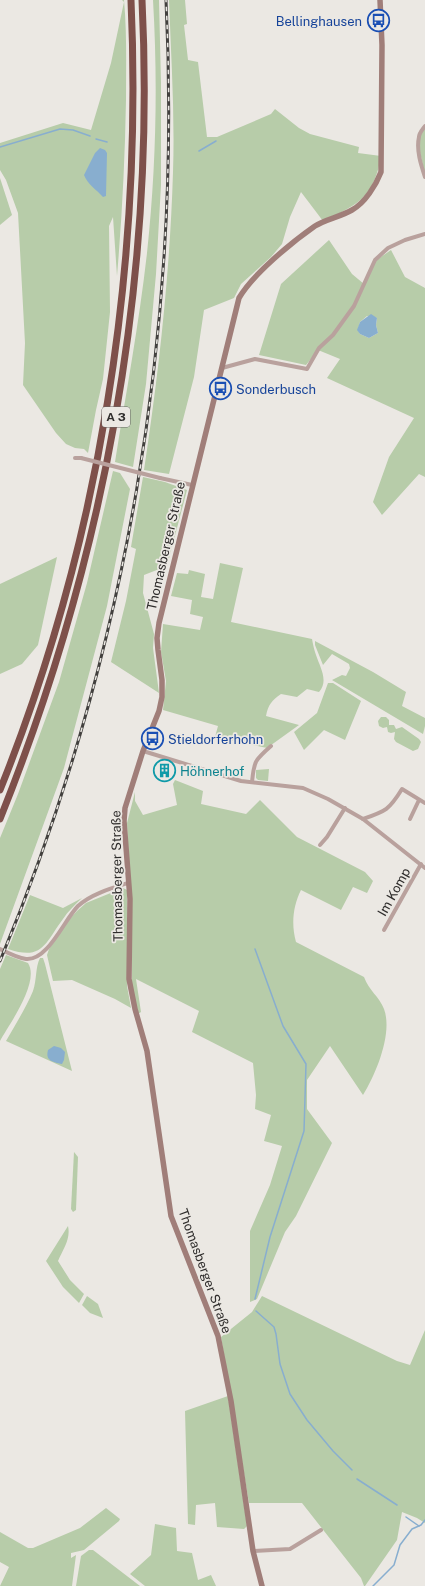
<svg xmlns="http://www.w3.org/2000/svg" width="425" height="1586" font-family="'Public Sans',sans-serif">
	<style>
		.green { fill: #b7cca9; fill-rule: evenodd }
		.water { fill: #88aecf }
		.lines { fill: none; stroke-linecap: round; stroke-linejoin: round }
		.stream { stroke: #88aecf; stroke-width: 1.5 }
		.minor { stroke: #b9a19d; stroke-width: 4 }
		.secondary { stroke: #a07e79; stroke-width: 5.5 }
		.motorway { stroke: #7e504a; stroke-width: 7 }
		.rail-casing { stroke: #42403e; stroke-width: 3 }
		.rail { stroke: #ebe8e3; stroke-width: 1.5; stroke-dasharray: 4.5; stroke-linecap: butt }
		.minor-bridge { stroke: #b9a19d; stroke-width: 4 }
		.labels { text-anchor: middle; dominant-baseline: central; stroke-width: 3.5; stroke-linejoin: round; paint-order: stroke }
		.shield { fill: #ebe8e3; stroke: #676563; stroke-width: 1 }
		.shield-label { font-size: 12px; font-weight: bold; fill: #2f2d2c }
		.transit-label { font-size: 13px; fill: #164399; stroke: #ebe8e3; text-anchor: start }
		.street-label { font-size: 13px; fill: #2f2d2c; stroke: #ebe8e3 }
		.culture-label { font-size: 13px; fill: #0d838f; stroke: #ebe8e3; text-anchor: start }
	</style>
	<rect width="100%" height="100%" fill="#ebe8e3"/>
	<g class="green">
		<path d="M122,0H124C127,33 126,67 126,100C125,159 122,217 117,276L113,217L109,226L110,312L103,379L96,410L88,453L84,449L75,448L66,444L56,433L23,385L25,343L18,213L6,180L0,170V143L63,123L91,130L111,63L124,2Z"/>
		<path d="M153,0H159L161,83V185L156,274L146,384L133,467L115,462C126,393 139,324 147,253C156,170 158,84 153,0Z"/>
		<path d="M169,0H185L187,24L184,25L188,60L198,62L207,137H217L271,114L275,109L299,128L310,134L359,147L358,153L381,156C374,197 358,205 323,221L301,192L290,217L282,244L271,257L241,284L234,298L204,310L194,377L169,474L144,470C159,371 170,272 173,172C175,115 171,57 169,0Z"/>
		<path d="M425,127V174L419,148V136Z"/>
		<path d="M0,178L12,215L0,225Z"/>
		<path d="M329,240L352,274L364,284L375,261L391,250L405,277L425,288V477L419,474L382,515L373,502L389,457L414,418L327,378L340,359L318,350L306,365L259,355L281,284ZM367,316L377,318L376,325L378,333L369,338L360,334L358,330L360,322Z"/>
		<path d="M113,471L120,473L130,489L107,606L64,768L0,944V838L18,794L59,682L87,583Z"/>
		<path d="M143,477L165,482L187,490L167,566L144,575L143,593L154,634L153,648L159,693L111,662L126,601L136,549L131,547Z"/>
		<path d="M57,557L38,645L22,664L0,674V584Z"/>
		<path d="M220,563L243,568L231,622L312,639C313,644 314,650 316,655C320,667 329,681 319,692L307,689L297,697L281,694C272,700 268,705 266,716L299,725L267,748L215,737L218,726L163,710L166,681L161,652L163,624L200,630L203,617L190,614L192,600L171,596L177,573L188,574L189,570L205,574L201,597L213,599Z"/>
		<path d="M315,641L373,672L406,692L402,706L425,718V726L423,734L332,680L342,675L346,676L350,668L349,664L332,654L323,665L315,645Z"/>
		<path d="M328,683H333L361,701L345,740L324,730L304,750L294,732L317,713Z"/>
		<path d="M381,717H386L389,720V725H394L396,729L402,727L419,739L421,742L418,749L413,751L396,742L394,739L395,732L391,733L388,732L387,727L383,728L379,726L378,721Z"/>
		<path d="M269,769L268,781L258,780L256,778V770Z"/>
		<path d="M175,780L203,791L201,804L246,814L260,800L297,837L365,872L373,881L367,893L353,887L341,910L301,890C293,906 291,924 296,942L364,977C369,991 379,996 384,1009C393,1033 376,1074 363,1095L330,1046L307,1080V1109L332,1143L296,1216L285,1232L257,1299L250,1302V1231L270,1185L282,1146L264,1141L271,1115L255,1109L256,1095L253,1063L192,1032L199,1011L136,979L141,1012L138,1014L132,987V926L127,823L135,792V801L143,815L177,805L173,784Z"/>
		<path d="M123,888L127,890V986L131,1008L115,999L72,980L53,981L47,955L49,949L67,922L77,911L86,903Z"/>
		<path d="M30,895L63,908L82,898C75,905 68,911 63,919C45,943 43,961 8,949Z"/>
		<path d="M6,955L28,963C40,982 10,1023 0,1041V969Z"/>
		<path d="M40,958H43L45,964L72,1071L6,1041C15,1025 26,1008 33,991C37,980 35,968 40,958Z"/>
		<path d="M74,1152L78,1157L76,1210L73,1212L71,1209Z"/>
		<path d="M68,1226C71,1239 63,1249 58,1261L70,1280L84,1294L79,1303L63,1287L46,1261Z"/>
		<path d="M87,1296L98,1304L103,1318L90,1313L82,1305Z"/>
		<path d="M262,1296L397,1361L410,1365L425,1330V1523L417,1518L402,1512L397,1540L365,1586H364L361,1578L302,1503H249L221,1337L252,1312Z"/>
		<path d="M228,1396L247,1526L244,1529L217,1527L215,1503L196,1505L195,1525L188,1524L185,1411Z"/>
		<path d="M106,1508L120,1519L119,1521L84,1550L71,1553V1558L76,1555L72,1586H0L9,1567L0,1562V1532L28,1548H33L80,1528Z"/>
		<path d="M155,1524L176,1528L177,1551L192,1553L198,1580L211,1575L216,1586H145L130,1574L151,1555Z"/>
		<path d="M89,1550H93L140,1586H76L81,1556Z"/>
	</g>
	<g class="water">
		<path d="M100,148L105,150L107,153L106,196L103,197C96,189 88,185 84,175L95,153Z"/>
		<path d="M371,314L377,318L376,325L378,333L369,338L360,334L357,330L360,322Z"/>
		<path d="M54,1046L61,1048L65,1052L64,1060L62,1064C53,1062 45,1061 48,1050Z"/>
	</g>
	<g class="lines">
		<g class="stream">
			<path d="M96,139L107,142"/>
			<path d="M0,147L60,129L73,130L90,136"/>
			<path d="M199,151L216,141"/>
			<path d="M255,949L283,1026L306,1064L304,1131L270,1237L255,1299"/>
			<path d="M256,1311L274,1327L276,1334L280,1364L290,1394L307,1420L333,1451L352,1470"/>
			<path d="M357,1479L397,1505"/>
			<path d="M406,1517L419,1526"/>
			<path d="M373,1586L394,1565L400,1545L412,1529L421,1525L425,1520"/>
		</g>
		<g class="minor">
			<path d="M425,126C423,129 419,133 419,137C416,150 421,165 425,177"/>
			<path d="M222,368L255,359L307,369L319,348L333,335L354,306L375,260L388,248L405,240L425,234"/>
			<path d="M75,458H81"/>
			<path d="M160,478L192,485"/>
			<path d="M143,751L241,781L303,788L328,799L363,819L425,868"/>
			<path d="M252,782C254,761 255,760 271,746"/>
			<path d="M363,819C386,811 389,810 402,789L425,803"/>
			<path d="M410,819L419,800"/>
			<path d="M320,845L327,837L345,808"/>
			<path d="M384,930L421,864"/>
			<path d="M0,949C8,953 18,958 26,959C48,961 64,920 78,906C91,894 112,888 128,883"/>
			<path d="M253,1551L290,1549L321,1530"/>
		</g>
		<path class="secondary" d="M262,1586L253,1551L231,1401L218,1336L171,1216L147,1051L135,1009L129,979L130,899L124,821L125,808L143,751L159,711L162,697V680L158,650L157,638L159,623L239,298C253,274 292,242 315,226C326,219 340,217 352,210C365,203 376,185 381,172L382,45L380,0"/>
		<g class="motorway">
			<path d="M0,790C100,541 143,268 131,0"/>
			<path d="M0,819C104,560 156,280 142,0"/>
		</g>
		<defs>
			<path id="rail" d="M0,961C127,657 182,328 166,0"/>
		</defs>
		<use href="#rail" class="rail-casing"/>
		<use href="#rail" class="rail"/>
		<path class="minor-bridge" d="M81,458L160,478"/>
	</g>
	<defs>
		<symbol id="bus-ring" viewBox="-11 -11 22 22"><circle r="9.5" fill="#ebe8e3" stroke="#1a4fb4" stroke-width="1.5"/><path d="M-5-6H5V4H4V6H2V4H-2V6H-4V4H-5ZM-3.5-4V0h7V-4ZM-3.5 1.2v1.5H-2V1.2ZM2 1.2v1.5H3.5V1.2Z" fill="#1a4fb4"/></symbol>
		<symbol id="building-ring" viewBox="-11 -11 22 22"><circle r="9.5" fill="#ebe8e3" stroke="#0f9aa8" stroke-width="1.5"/><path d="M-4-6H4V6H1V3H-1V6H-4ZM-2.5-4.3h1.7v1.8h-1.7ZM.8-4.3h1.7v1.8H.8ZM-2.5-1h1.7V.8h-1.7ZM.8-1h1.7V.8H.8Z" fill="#0f9aa8"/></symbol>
	</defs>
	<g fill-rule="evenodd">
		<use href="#bus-ring" x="366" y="8" width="25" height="25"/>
		<use href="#bus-ring" x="208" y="376" width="25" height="25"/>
		<use href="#bus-ring" x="140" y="726" width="25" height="25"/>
		<use href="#building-ring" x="152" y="758" width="25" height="25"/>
	</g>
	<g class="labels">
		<rect class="shield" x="102" y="407" width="28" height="20" rx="3"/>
		<g class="shield-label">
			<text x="116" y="417">A 3</text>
		</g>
		<g class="transit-label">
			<text x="362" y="21" text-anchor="end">Bellinghausen</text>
			<text x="236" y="389">Sonderbusch</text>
			<text x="168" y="739">Stieldorferhohn</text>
		</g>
		<g class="street-label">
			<text transform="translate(166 546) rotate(-77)">Thomasberger Straße</text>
			<text transform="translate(117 876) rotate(-91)">Thomasberger Straße</text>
			<text transform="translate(394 892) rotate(-61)">Im Komp</text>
			<text transform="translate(205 1271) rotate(70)">Thomasberger Straße</text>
		</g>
		<g class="culture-label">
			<text x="180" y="771">Höhnerhof</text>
		</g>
	</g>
</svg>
